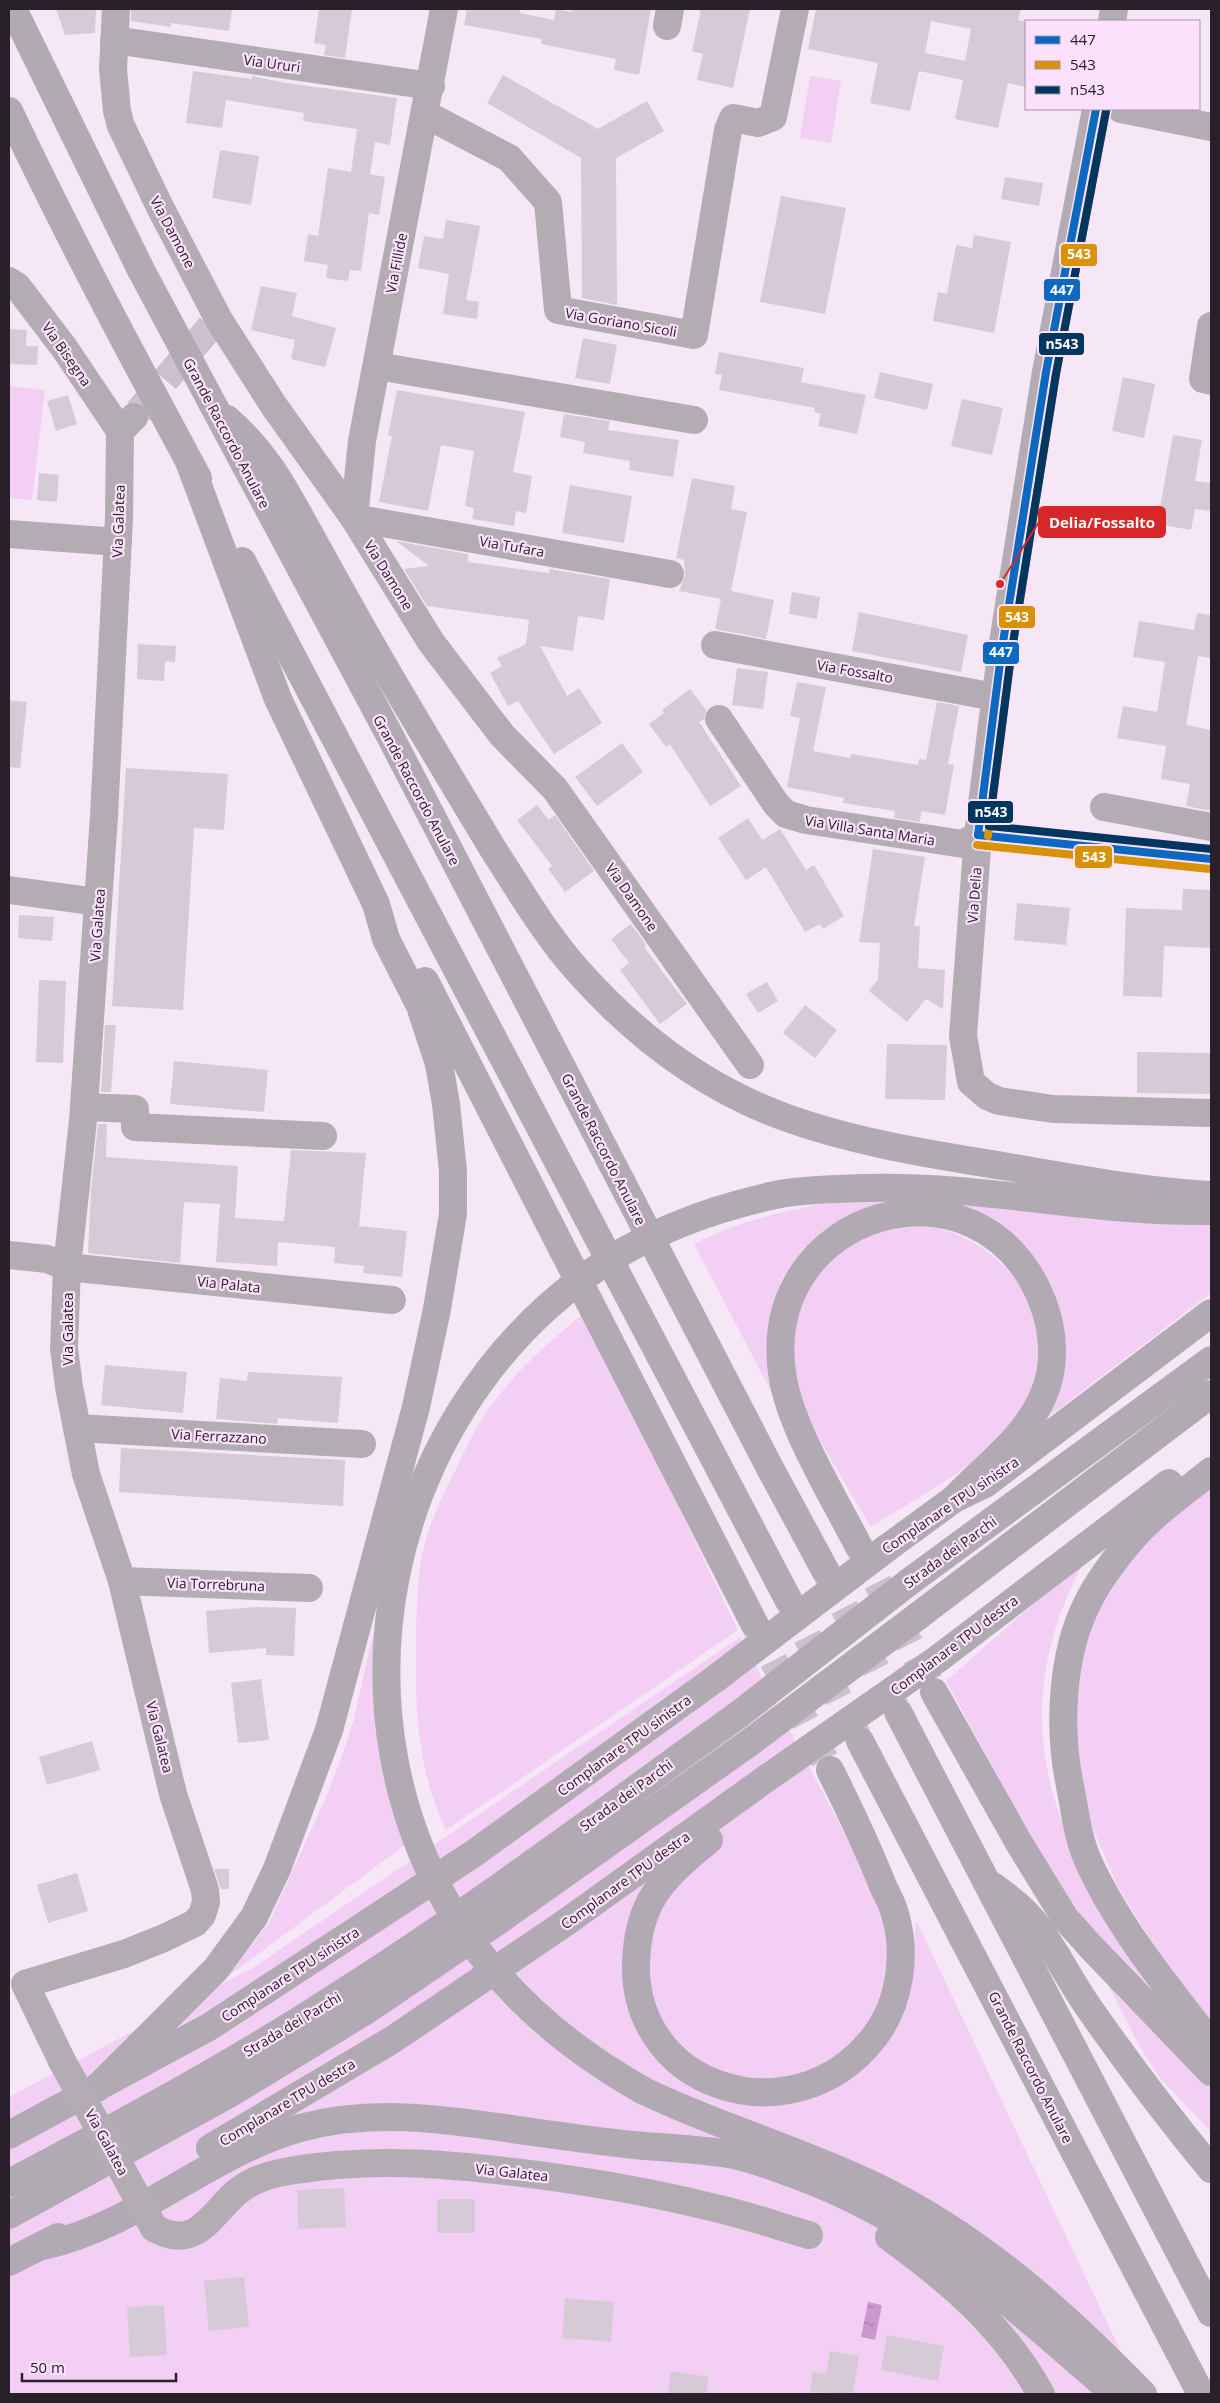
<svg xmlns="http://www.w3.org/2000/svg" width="1220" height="2403" font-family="'Open Sans',sans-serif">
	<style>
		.green { fill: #f3cff5 }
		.water { fill: url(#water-ripples) }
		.building { fill: #d6cad7; fill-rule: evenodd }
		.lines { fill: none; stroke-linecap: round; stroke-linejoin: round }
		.minor-tunnel { stroke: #cdbfce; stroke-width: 28; stroke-dasharray: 28 14; stroke-linecap: butt }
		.highway-tunnel { stroke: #cdbfce; stroke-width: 28; stroke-dasharray: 28 14; stroke-linecap: butt }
		.minor { stroke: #b3adb3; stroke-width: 28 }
		.highway { stroke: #b2aab3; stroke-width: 28 }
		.minor-bridge { stroke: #b3adb3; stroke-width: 28 }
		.highway-bridge { stroke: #b2aab3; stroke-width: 28 }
		.bus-1-casing { stroke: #fce1fd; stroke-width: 11 }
		.bus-2-casing { stroke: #fce1fd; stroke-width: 11 }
		.bus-3-casing { stroke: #fce1fd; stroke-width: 11 }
		.bus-1 { stroke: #0c69bf; stroke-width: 8 }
		.bus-2 { stroke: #d89206; stroke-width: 8 }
		.bus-3 { stroke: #00365f; stroke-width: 8 }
		.labels { text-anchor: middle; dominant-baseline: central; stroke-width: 4.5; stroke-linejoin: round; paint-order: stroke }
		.street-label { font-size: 14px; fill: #2a202a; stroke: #fce1fd }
		.leader { fill: none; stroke: #d62828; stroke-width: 2 }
		.callout-dot { fill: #d62828; stroke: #fce1fd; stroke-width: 2 }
		.callout { fill: #d62828; stroke: #d62828; stroke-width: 2 }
		.callout-label { font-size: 15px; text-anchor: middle; font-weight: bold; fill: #fff }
		.line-badge { stroke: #fce1fd; stroke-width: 2 }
		.badge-label { font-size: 14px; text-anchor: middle; font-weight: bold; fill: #fff }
	</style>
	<defs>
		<pattern id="water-ripples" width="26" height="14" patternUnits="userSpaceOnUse" patternTransform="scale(1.25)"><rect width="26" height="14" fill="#cb98cd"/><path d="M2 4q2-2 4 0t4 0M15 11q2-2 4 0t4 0" fill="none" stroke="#a57ca7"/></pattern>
	</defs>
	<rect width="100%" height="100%" fill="#f6e7f7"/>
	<g class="green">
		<path d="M810,76L841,81L831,143L800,138Z"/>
		<path d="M9,386L45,390L32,500L9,498Z"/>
		<path d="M882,1196L1211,1217V1293L1051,1415L1055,1397L1051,1292L1041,1272L1028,1254L896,1202L866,1208L848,1216L823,1232L800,1254L783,1278L774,1301L767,1351L773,1385L782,1412L694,1244C751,1214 819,1203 882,1196Z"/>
		<path d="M931,1226C1033,1251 1074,1355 1001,1436C966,1474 914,1499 871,1527L812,1427L792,1373L794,1312L821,1264L873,1229Z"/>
		<path d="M584,1313L738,1630L446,1830C421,1778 415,1720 416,1664C416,1630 416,1594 421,1561C426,1530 440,1501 454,1473C462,1456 470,1438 480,1422C506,1380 546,1344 584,1313Z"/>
		<path d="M1211,1488V2026L1165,1963L1118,1887L1087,1815L1077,1775L1072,1699L1093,1611L1131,1555L1165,1522Z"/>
		<path d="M1086,1558C1039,1643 1027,1732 1063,1824C1072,1846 1087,1867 1099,1887C1124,1931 1149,1975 1174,2019L1088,1924L1053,1878L946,1681Z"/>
		<path d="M376,1620C374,1667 372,1713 382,1759C388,1788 398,1816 406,1844L226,1978L269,1923L326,1797L343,1753L354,1719Z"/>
		<path d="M740,1637L913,1962L916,1920L1123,2356L1144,2394H9V2097L254,1967Z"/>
		<path d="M1104,1977L1211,2082V2132L1159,2077L1139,2045Z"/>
	</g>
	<path class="water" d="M868,2302L882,2305L875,2340L861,2337Z"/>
	<g class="building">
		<path d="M56,9H96L95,33L65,35Z"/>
		<path d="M131,9H232L229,31L171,23V27L131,21Z"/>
		<path d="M319,9H352L345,58L324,55L326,45L314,43Z"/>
		<path d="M467,9H520V13L554,20L556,9L572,12V9H651L639,75L614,70L616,59L541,44L542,39L464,25Z"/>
		<path d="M701,9H750L733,88L697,80L703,54L692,51Z"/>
		<path d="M816,9H1021L1018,20L1026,22V87L1008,83L998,128L955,119L963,80L919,71L910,111L870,103L878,63L808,49ZM931,21L971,29L965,61L925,53Z"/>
		<path d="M193,71L252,79V76L286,83L397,98L390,145L375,142L370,174L385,177L379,215L369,213L361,271L350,270L348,281L326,278L328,265L304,261L308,234L318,236L328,168L351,172L357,129L303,121L304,113L226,100L222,128L186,123Z"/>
		<path d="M503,75L598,129L647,101L664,131L616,158L617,305L582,298L581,158L487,103Z"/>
		<path d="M220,150L259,156L251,205L212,198Z"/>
		<path d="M1005,177L1043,183L1039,206L1001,199Z"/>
		<path d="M781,196L846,208L825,314L760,302Z"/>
		<path d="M446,220L480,226L466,300L479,302L477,319L443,314L449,274L418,268L424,236L443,239Z"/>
		<path d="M974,235L1011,242L994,333L933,321L938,292L947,294L956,245L972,248Z"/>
		<path d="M261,286L297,293L292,316L336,328L325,367L291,359L295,340L251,330Z"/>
		<path d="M9,329L27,330L26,346H38L37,365L9,364Z"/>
		<path d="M583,338L617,345L610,384L575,378Z"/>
		<path d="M719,352L804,368L801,382L866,395L857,434L818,426L821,414L814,412L815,408L719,390L722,375L715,374Z"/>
		<path d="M880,372L933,384L927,410L874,398Z"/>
		<path d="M1123,377L1155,384L1144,438L1112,431Z"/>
		<path d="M397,390L525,412L513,472L532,476L526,513L516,511L514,526L472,519L474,508L465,506L474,451L441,445L428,511L379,502L392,436H388Z"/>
		<path d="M68,395L77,424L56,431L47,401Z"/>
		<path d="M962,399L1003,408L992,455L951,446Z"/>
		<path d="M564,414L610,421L608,430L679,440L673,477L629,470L630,461L583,453L585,442L560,437Z"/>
		<path d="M1173,435L1202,440L1195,481L1211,483V511L1195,509L1191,530L1157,524Z"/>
		<path d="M39,473L59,475L57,502L37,500Z"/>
		<path d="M692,478L735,486L731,509L747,512L731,591L774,600L766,639L715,629L721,599L679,591L685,576L684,560L676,558Z"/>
		<path d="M570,485L632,496L624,543L562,533Z"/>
		<path d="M396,541L468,554V562L549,573V569L610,579L604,620L578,616L573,651L540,646L567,696L579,688L602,723L554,754L518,701L508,706L490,673L502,666L497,658L526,644L529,620L427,606L404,569L429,566Z"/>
		<path d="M792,592L820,597L817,619L789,614Z"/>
		<path d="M859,612L968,635L961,672L852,651Z"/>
		<path d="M1197,613L1211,615V658L1198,656L1186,725L1211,730V811L1186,806L1190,784L1161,779L1166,746L1117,738L1123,706L1157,712L1165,662L1133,657L1139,621L1194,630Z"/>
		<path d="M138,644L176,646L175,662L165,661L164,681L137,679Z"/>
		<path d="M737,668L768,672L763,709L732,705Z"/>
		<path d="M797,682L826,687L813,751L850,758L851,754L918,765L919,759L926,760L937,702L959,706L948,764L954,765L945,815L921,811L920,822L894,818L895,811L843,803L844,798L787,787L800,718L790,716Z"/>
		<path d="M690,689L706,710L704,719L699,722L741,786L710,806L670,744L666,747L649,724L664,713L662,710Z"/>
		<path d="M9,700L27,702L20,768L9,767Z"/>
		<path d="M622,743L643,772L597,806L575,777Z"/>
		<path d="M126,768L228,774L224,830L194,828L183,1010L112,1006Z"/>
		<path d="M537,805L549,820L555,815L594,871L565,892L548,869L552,866L517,820Z"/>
		<path d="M748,818L762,840L780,829L806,870L814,865L844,916L823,929L820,924L805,932L766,867L746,880L718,838Z"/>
		<path d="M873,849L925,857L914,926H920L918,968L945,970L943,1009L926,999L907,1022L869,991L878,979L880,943L859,942Z"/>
		<path d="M1183,889L1211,890V948L1164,946L1162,997L1123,996L1126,908L1182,910Z"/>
		<path d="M1017,903L1070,908L1066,945L1014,940Z"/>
		<path d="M19,915L54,917L52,941L18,938Z"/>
		<path d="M631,924L646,945L644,947L687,1004L660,1024L620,970L629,963L611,939Z"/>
		<path d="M39,980L66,981L63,1063L36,1062Z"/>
		<path d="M767,982L778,1001L758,1013L746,994Z"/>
		<path d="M805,1005L837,1030L815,1058L783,1033Z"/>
		<path d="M105,1025H116L111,1092H101Z"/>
		<path d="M887,1044L947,1045L945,1100L885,1099Z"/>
		<path d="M1137,1052L1211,1053V1094L1137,1093Z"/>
		<path d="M174,1061L268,1070L264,1112L170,1104Z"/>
		<path d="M98,1124H107L106,1157L238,1166L235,1218L284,1221L291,1150L366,1153L359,1226L407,1231L402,1277L363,1273L364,1266L334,1263L335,1247L278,1242L277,1266L216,1262L220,1204L184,1202L180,1263L88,1253L91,1190Z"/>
		<path d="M105,1365L187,1372L183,1413L101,1405Z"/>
		<path d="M248,1372L342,1377L338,1423L278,1418L277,1424L216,1419L220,1378L247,1381Z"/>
		<path d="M121,1448L345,1460L343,1506L119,1492Z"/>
		<path d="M256,1607L296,1608L294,1656L266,1655V1648L209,1653L206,1611Z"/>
		<path d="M261,1679L269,1740L238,1743L231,1683Z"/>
		<path d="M92,1741L100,1770L47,1785L39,1757Z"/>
		<path d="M214,1869H229V1889H221Z"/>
		<path d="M77,1873L88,1911L48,1923L37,1885Z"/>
		<path d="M344,2188L346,2227L298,2229L297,2190Z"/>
		<rect x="437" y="2199" width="38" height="34"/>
		<path d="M244,2277L249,2327L209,2331L204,2281Z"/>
		<path d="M565,2298L614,2302L611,2342L562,2338Z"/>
		<path d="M164,2305L167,2355L130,2357L127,2307Z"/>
		<path d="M887,2335L944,2346L938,2381L881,2370Z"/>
		<path d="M830,2351L859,2356L853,2394L810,2392L813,2372L826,2374Z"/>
		<path d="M671,2371L709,2377L706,2394H668Z"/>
	</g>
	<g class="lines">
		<path class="minor-tunnel" d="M138,412L211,326"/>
		<g class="highway-tunnel">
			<path d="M858,1545L934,1691"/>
			<path d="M825,1570L898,1712"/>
			<path d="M788,1599L860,1741"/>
			<path d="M754,1623L830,1770"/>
		</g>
		<g class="minor">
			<path d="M116,9L113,69L117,111L121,126L161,209L219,320L274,406L354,518L431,642L502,735L555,789L750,1065"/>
			<path d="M444,9L362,441L354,518L670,574"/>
			<path d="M1112,21L1114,9"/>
			<path d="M667,26L670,9"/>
			<path d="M114,40L431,86"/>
			<path d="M1096,109L1046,372L1001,655L978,835L963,1036L971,1082L987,1096L999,1101L1053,1109L1211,1113"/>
			<path d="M1121,109L1211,127"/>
			<path d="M425,114L509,158L548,202L558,310L694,335L728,130L733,118L758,123L773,117L795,9"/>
			<path d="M9,281L17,286L65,349L120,431"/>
			<path d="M1211,326L1203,379L1211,381"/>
			<path d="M377,366L694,420"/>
			<path d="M9,534L118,542"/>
			<path d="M715,645L995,697"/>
			<path d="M719,719L776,804L786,814L806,820L963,844L978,835"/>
			<path d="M1104,807L1211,827"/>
			<path d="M978,835L1211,859"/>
			<path d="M9,890L98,902"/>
			<path d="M84,1107L135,1109V1127L323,1136"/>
			<path d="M9,1255L47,1259L67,1267L392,1300"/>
			<path d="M77,1428L362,1444"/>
			<path d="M122,1581L309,1588"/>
			<path d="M62,2061L25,1984L124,1954L164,1938L195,1923L202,1915L206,1902L205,1890L173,1794L122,1581L86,1474L69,1387L64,1348L67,1267L83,1120L104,816L119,518L120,431L134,417"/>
			<path d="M154,2228C196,2252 211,2214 237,2192C251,2180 271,2174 289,2171C358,2159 427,2162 496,2170C570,2178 643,2190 715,2208C747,2215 778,2226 809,2235"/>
		</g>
		<g class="highway">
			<path d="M13,9L141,270L389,734L771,1470L825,1570"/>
			<path d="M9,111C68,236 133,357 198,478"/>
			<path d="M227,419C272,458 290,500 319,551C342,593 365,634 389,675C423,733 458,791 493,849C520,891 545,934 578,971C634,1034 700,1085 779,1115C851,1142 929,1154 1003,1166C1072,1178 1141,1191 1211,1195"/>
			<path d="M242,561L788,1599"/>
			<path d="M425,981L754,1623"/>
			<path d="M863,1188C979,1184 1093,1213 1210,1211"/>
			<path d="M1211,1471C1184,1493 1154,1513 1131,1540C1115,1559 1099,1579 1088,1602C1061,1654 1058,1729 1070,1786C1075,1811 1078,1840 1089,1863C1119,1928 1167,1987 1211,2043"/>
			<path d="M858,1545C834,1498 792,1430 783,1379C754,1210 982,1144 1043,1303C1054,1332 1056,1367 1043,1396C1025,1439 985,1466 954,1499"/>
			<path d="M887,1548L954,1499L985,1484L1211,1313"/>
			<path d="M909,1582L1211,1360"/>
			<path d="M918,1616L1211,1394"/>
			<path d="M939,1658L1169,1483"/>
			<path d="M934,1692L1019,1843L1065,1918L1090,1946L1211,2072"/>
			<path d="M898,1712L1211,2313"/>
			<path d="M860,1741L1201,2394"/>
			<path d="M709,1840C691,1855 673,1869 659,1888C646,1905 639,1928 637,1949C621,2088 794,2143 875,2036C900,2003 907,1954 895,1914C893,1905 887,1895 883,1886C867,1846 849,1808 830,1770"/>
			<path d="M993,1886C1009,1898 1024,1909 1036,1925C1056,1951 1070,1981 1089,2008C1128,2064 1168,2117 1211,2169"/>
			<path d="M97,2088L216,1969L254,1917L277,1869L329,1730L416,1407L437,1309L453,1214V1171L446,1104L439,1064L420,1006L386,939L376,904L278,699L190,464"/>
			<path d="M644,2091C719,2127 800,2150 875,2186C979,2236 1063,2312 1143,2394"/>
			<path d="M9,2135L209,2027L473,1854L715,1679"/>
			<path d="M210,2148L392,2040L565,1923L767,1778"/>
			<path d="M9,2183C125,2122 244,2058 353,1986C485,1901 611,1806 738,1715"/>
			<path d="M9,2215L229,2094L367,2010L498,1921L749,1743"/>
			<path d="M889,2237C951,2282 1003,2326 1041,2394"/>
			<path d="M43,2246C136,2226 208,2154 300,2128C380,2106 460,2122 540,2133C571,2137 603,2142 634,2145C665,2148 697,2149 728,2154C751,2158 774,2167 796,2175C924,2221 1014,2307 1115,2394"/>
			<path d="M9,2262L58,2237"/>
		</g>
		<path class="minor-bridge" d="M62,2061L154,2228"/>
		<g class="highway-bridge">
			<path d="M715,1679L887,1548"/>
			<path d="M738,1715L909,1582"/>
			<path d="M749,1743L918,1616"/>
			<path d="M767,1778L939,1658"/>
			<path d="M644,2091C571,2050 506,1996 460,1925C323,1713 384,1422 587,1275C643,1234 712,1208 780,1194C807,1189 835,1189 863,1188"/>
		</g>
		<defs>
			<g id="bus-1">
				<path d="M978,835L1001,655L1046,372L1096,109"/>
				<path d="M978,835L1211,859"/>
			</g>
			<g id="bus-2">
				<path d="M988,836L1011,656L1056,374L1106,111"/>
				<path d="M977,845L1210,869"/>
			</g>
			<path id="bus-3" d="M1106,111L1056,374L1011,656L989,826L1211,849"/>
		</defs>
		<use href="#bus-1" class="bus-1-casing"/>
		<use href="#bus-2" class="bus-2-casing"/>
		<use href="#bus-3" class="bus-3-casing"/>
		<use href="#bus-1" class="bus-1"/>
		<use href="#bus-2" class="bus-2"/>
		<use href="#bus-3" class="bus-3"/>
	</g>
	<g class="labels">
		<g class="street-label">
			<text transform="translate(272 63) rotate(8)">Via Ururi</text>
			<text transform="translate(173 232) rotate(62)">Via Damone</text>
			<text transform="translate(396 263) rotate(-79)">Via Fillide</text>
			<text transform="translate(621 322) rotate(10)">Via Goriano Sicoli</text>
			<text transform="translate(67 354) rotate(55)">Via Bisegna</text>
			<text transform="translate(227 433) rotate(62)">Grande Raccordo Anulare</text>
			<text transform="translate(118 521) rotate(-88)">Via Galatea</text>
			<text transform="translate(512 546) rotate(10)">Via Tufara</text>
			<text transform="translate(389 575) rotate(58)">Via Damone</text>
			<text transform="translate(855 671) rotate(10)">Via Fossalto</text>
			<text transform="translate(417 790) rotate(62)">Grande Raccordo Anulare</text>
			<text transform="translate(870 830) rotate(9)">Via Villa Santa Maria</text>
			<text transform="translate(974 895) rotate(-86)">Via Delia</text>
			<text transform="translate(632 897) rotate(55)">Via Damone</text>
			<text transform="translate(97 925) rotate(-86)">Via Galatea</text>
			<text transform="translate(604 1149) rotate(63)">Grande Raccordo Anulare</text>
			<text transform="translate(229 1284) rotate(6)">Via Palata</text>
			<text transform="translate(67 1329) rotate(-90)">Via Galatea</text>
			<text transform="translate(219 1436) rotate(3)">Via Ferrazzano</text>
			<text transform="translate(950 1505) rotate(-34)">Complanare TPU sinistra</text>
			<text transform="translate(950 1552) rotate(-36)">Strada dei Parchi</text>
			<text transform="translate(216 1584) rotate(2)">Via Torrebruna</text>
			<text transform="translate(954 1645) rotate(-37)">Complanare TPU destra</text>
			<text transform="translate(160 1737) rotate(76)">Via Galatea</text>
			<text transform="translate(624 1745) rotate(-36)">Complanare TPU sinistra</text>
			<text transform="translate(626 1795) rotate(-36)">Strada dei Parchi</text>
			<text transform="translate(625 1880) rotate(-36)">Complanare TPU destra</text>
			<text transform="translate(290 1974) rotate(-33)">Complanare TPU sinistra</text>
			<text transform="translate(292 2024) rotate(-31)">Strada dei Parchi</text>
			<text transform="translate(1031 2067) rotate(63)">Grande Raccordo Anulare</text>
			<text transform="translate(287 2102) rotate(-31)">Complanare TPU destra</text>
			<text transform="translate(107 2142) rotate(61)">Via Galatea</text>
			<text transform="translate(512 2172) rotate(6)">Via Galatea</text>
		</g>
	</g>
	<path class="leader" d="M1000 584L1039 522"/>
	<circle class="callout-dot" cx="1000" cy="584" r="5"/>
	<rect class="callout" x="1039" y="507" width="126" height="30" rx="5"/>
	<g class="callout-label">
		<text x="1102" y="528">Delia/Fossalto</text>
	</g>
	<g class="line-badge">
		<rect x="1060" y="243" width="38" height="24" rx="5" fill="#d89206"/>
		<rect x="1043" y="278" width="38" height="24" rx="5" fill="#0c69bf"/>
		<rect x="1038" y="332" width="47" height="24" rx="5" fill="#00365f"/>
		<rect x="998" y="605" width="38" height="24" rx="5" fill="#d89206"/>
		<rect x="982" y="641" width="38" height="24" rx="5" fill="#0c69bf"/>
		<rect x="967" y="800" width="47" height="24" rx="5" fill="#00365f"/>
		<rect x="1074" y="845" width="39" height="24" rx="5" fill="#d89206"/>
	</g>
	<g class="badge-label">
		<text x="1079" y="259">543</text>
		<text x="1062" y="295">447</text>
		<text x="1062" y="349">n543</text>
		<text x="1017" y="622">543</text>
		<text x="1001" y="657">447</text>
		<text x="991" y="817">n543</text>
		<text x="1094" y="862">543</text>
	</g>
	<rect width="1220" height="2403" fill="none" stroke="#2a202a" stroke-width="20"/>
	<rect x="1025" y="20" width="175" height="90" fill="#fce1fd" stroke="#a894a9"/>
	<rect x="1035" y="36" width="25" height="8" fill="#0c69bf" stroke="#a894a9"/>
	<text x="1070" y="45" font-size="15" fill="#2a202a">447</text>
	<rect x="1035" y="61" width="25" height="8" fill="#d89206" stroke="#a894a9"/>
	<text x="1070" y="70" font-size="15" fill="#2a202a">543</text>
	<rect x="1035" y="86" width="25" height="8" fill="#00365f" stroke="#a894a9"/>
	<text x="1070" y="95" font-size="15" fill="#2a202a">n543</text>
	<path d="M22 2373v8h154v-8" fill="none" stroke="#2a202a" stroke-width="2.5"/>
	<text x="30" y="2373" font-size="15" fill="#2a202a" stroke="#fce1fd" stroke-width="4" paint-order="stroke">50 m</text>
</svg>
